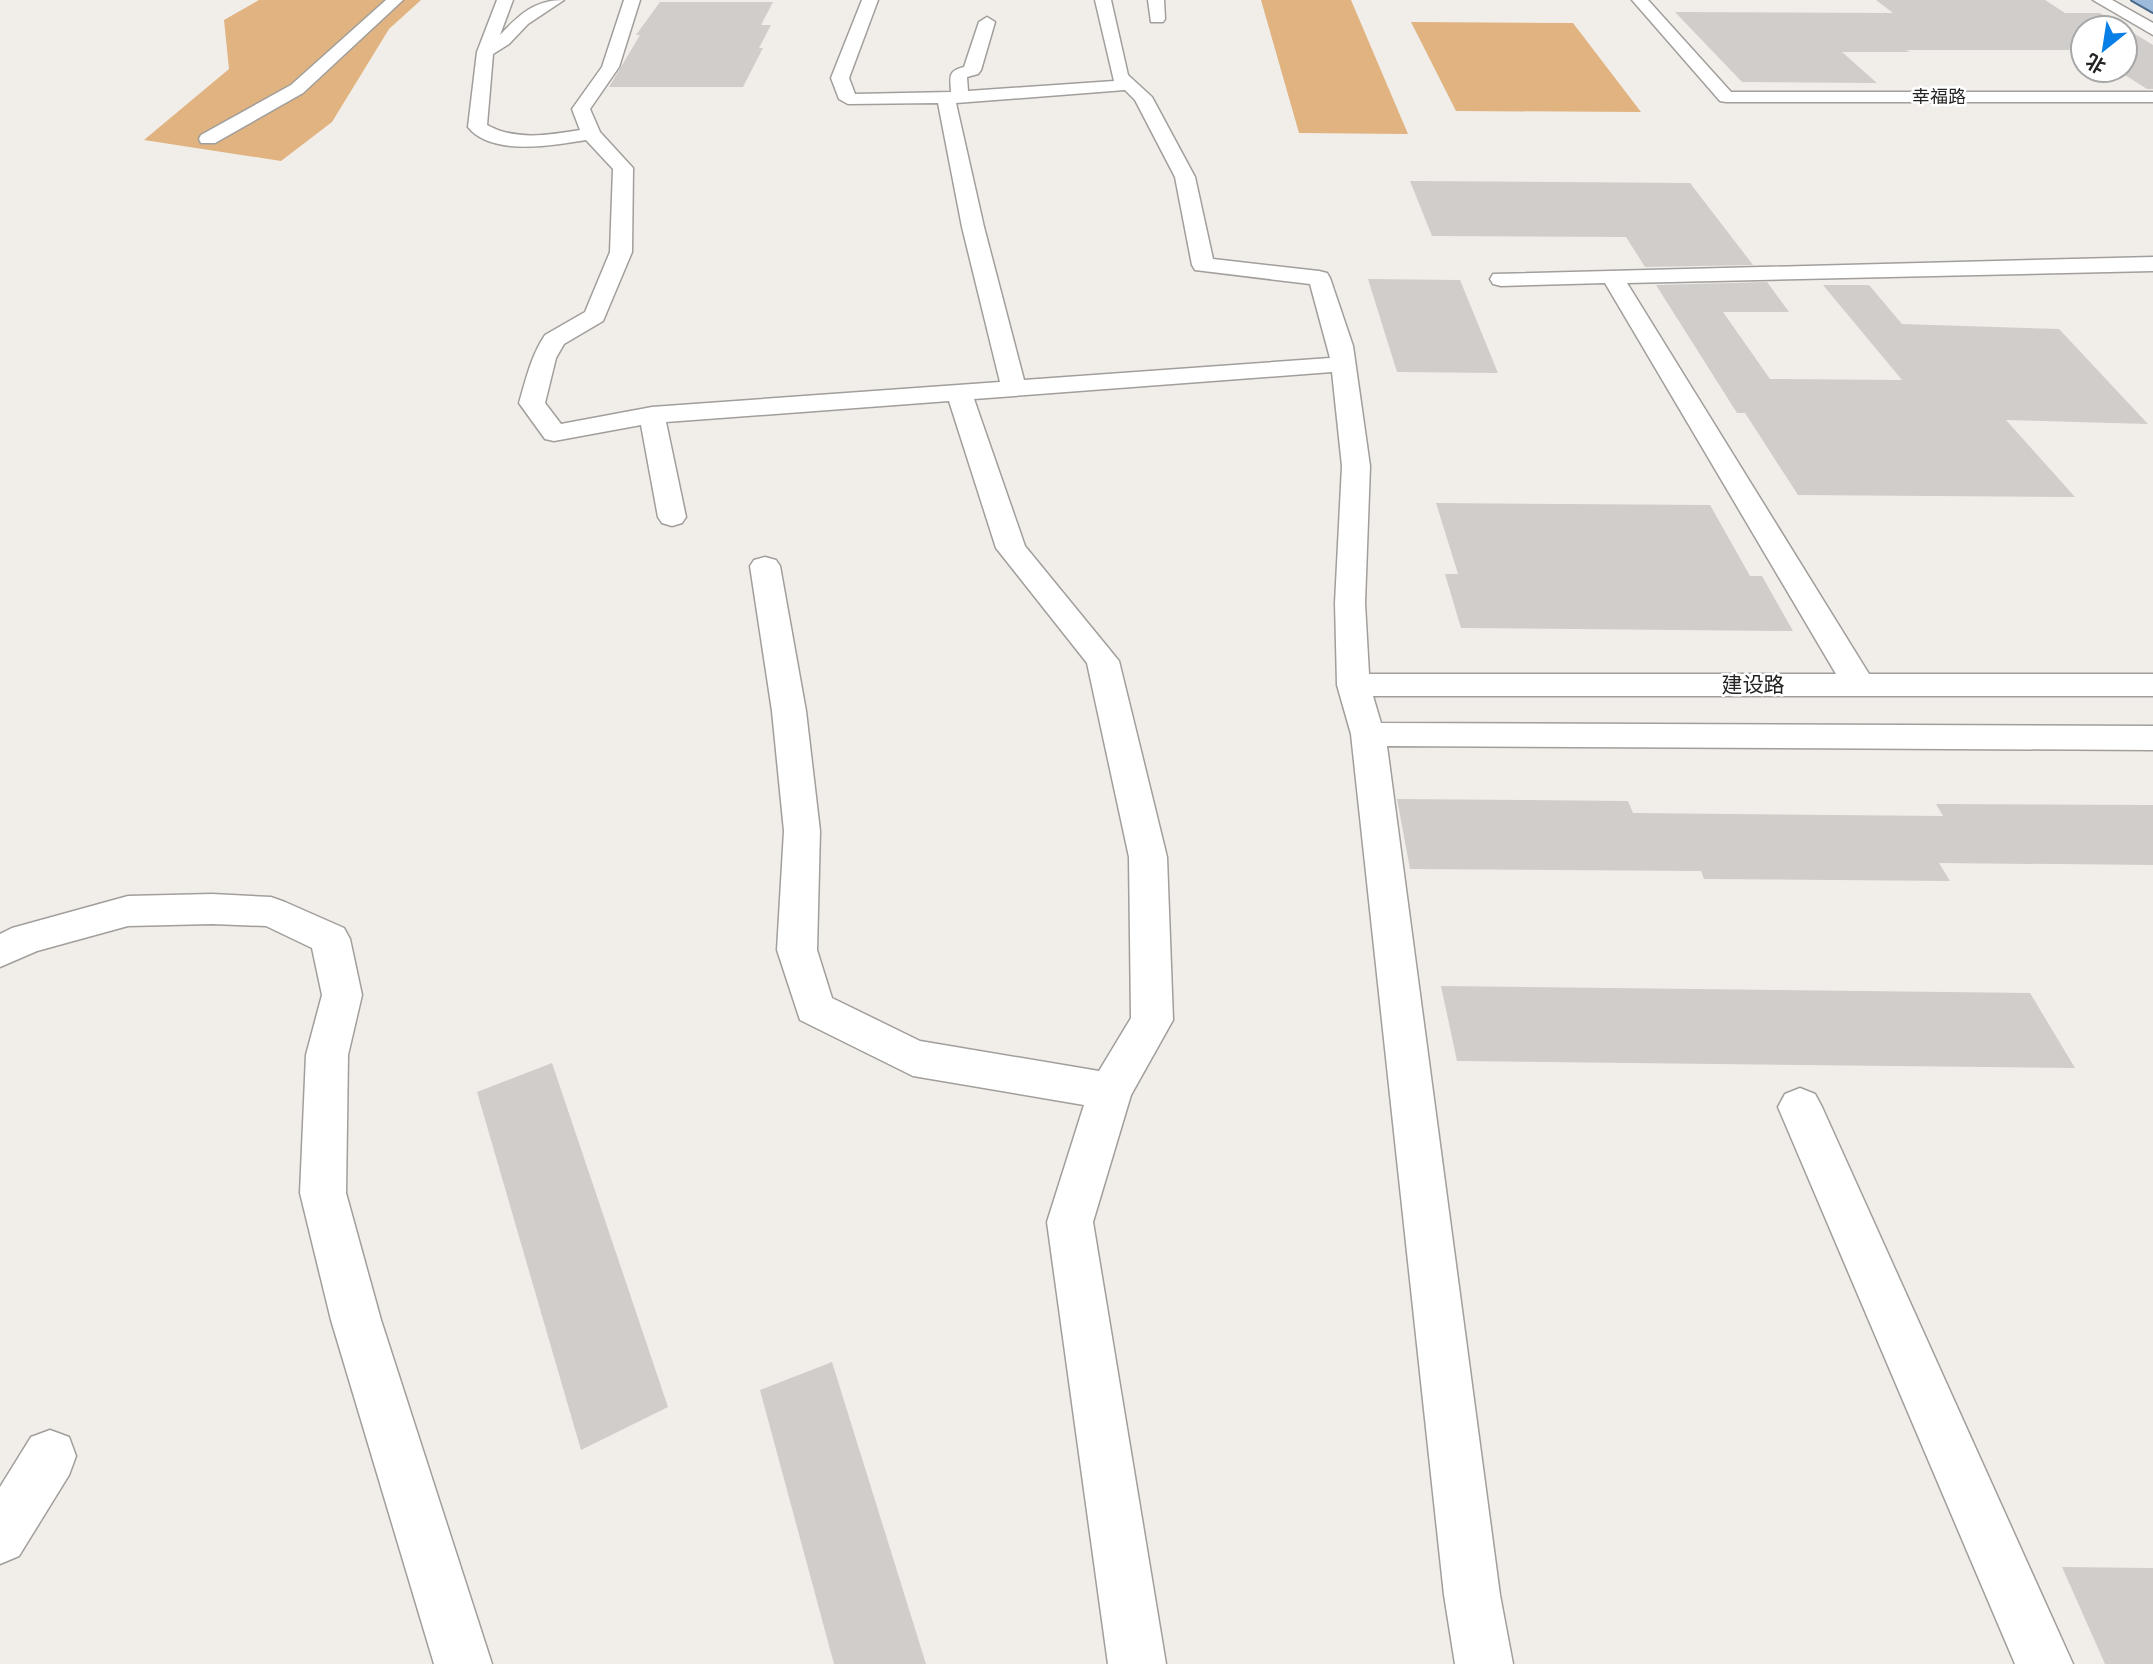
<svg xmlns="http://www.w3.org/2000/svg" width="2153" height="1664" font-family="'Nunito Sans','Noto Sans SC',sans-serif">
	<style>
		.green { fill: #e0b381 }
		.building { fill: #d0cdca }
		.lines { fill: none; stroke-linecap: round; stroke-linejoin: round }
		.minor-casing { stroke: #a19e9b; stroke-width: 3 }
		.major-casing { stroke: #49688b; stroke-width: 4 }
		.minor { fill: #fff; fill-rule: evenodd }
		.major { fill: #9ebadb; fill-rule: evenodd }
		.labels { text-anchor: middle; dominant-baseline: central; stroke-width: 5; stroke-linejoin: round; paint-order: stroke }
		.far-street-label { font-size: 18px; fill: #252423; stroke: #fff }
		.street-label { font-size: 21px; fill: #252423; stroke: #fff }
	</style>
	<rect width="100%" height="100%" fill="#f1eeea"/>
	<g class="green">
		<path d="M259,0H421L389,29L332,122L281,161L144,140L229,69L224,20Z"/>
		<path d="M1261,0H1351L1408,134L1299,133Z"/>
		<path d="M1411,22L1573,23L1641,112L1456,111Z"/>
	</g>
	<g class="building">
		<path d="M1876,0H2045L2065,13H2100L2125,28H2083V50H1906L1910,52H1842L1877,83L1742,82L1675,12L1893,13Z"/>
		<path d="M660,2H773L761,25H771L759,48H763L743,87H609L640,35H636Z"/>
		<path d="M2125,28L2153,45V89H2147L2117,70H2125Z"/>
		<path d="M1410,181L1690,183L1753,265L1645,267L1626,237L1432,236Z"/>
		<path d="M1368,279L1460,280L1498,373L1397,372Z"/>
		<path d="M1767,282L1789,312H1723L1770,379L1902,380L1823,285H1869L1902,324L2059,329L2148,424L2006,420L2075,497L1798,495L1745,413H1737L1656,285Z"/>
		<path d="M1436,503L1710,505L1750,576H1762L1793,631L1461,628L1445,574H1458Z"/>
		<path d="M1397,799L1628,801L1633,813L1943,816L1936,804L2153,805V865L1939,863L1950,881L1704,879L1701,871L1410,869Z"/>
		<path d="M1441,986L2030,993L2075,1068L1457,1061Z"/>
		<path d="M552,1063L668,1407L581,1450L477,1092Z"/>
		<path d="M832,1362L926,1664H834L760,1390Z"/>
		<path d="M2062,1567L2153,1568V1664H2105Z"/>
	</g>
	<g class="lines">
		<defs>
			<g id="minor">
				<path d="M386,0H403L303,93L215,143H201L199,139L201,135L291,85Z"/>
				<path d="M497,0H513L500,35C519,15 534,0 564,0L528,24L509,44L493,54L487,125C516,141 548,135 580,130L572,109L602,67L624,0H640L619,67L590,109L600,132L633,168L632,252L603,321L564,344L556,358L545,403L561,424L652,407L1000,382L962,227L938,103L848,104L839,99L831,78L862,0H878L849,78L855,94L951,92C950,76 948,71 964,67L979,22L987,17L995,22L981,70L978,74L967,77L968,91L1114,81L1095,0H1111L1128,75L1152,97L1195,177L1213,259L1319,271L1327,273L1330,278L1353,346L1370,466L1365,603L1369,674H1836L1605,283L1501,286L1493,284L1490,279L1493,274L2153,257V271L1627,283L1869,674H2153V696H1373L1381,723L2153,726V750L1387,746L1500,1595L1513,1664H1455L1444,1595L1351,734L1337,685L1335,603L1342,466L1332,372L974,399L1025,546L1119,661L1167,857L1173,1020L1131,1095L1093,1222L1166,1664H1108L1047,1222L1084,1105L913,1076L800,1020L777,950L784,831L772,711L750,566L754,560L765,557L776,560L780,566L806,711L820,831L817,950L832,998L920,1041L1099,1071L1131,1018L1129,857L1087,663L996,548L949,401L666,422L686,517L682,523L672,526L662,523L658,517L641,425L554,441L545,439L519,403C526,379 531,356 545,335L585,312L610,252L613,169L586,140C554,145 492,157 468,127L477,52ZM1125,90L1135,100L1175,177L1192,265L1195,270L1310,284L1330,358L1024,380L984,227L956,103Z"/>
				<path d="M1148,0H1164L1165,19L1163,22H1151Z"/>
				<path d="M1632,0H1648L1731,92H2153V102H1726L1720,101Z"/>
				<path d="M2093,0H2112L2153,23V35Z"/>
				<path d="M212,894L271,897L285,902L344,928L350,939L362,995L348,1055L346,1193L381,1320L492,1664H434L331,1320L300,1193L306,1055L322,995L312,948L266,926L212,924L128,926L37,951L0,967V934L12,928L128,896Z"/>
				<path d="M1800,1088L1815,1094L1822,1107L2073,1664H2015L1778,1107L1785,1094Z"/>
				<path d="M50,1430L69,1437L76,1456L69,1475L19,1556L0,1564V1487L31,1437Z"/>
			</g>
			<path id="major" d="M2132,0H2153V12Z"/>
		</defs>
		<use href="#minor" class="minor-casing"/>
		<use href="#major" class="major-casing"/>
		<use href="#minor" class="minor"/>
		<use href="#major" class="major"/>
	</g>
	<g class="labels">
		<g class="far-street-label">
			<text x="1939" y="97">幸福路</text>
		</g>
		<g class="street-label">
			<text x="1753" y="685">建设路</text>
		</g>
	</g>
	<g transform="translate(2104 49) rotate(210)"><circle r="33" fill="#ffffff" stroke="#a8a7a7" stroke-width="2"/>
	<path d="M0-5L12 26L0 18L-12 26Z" fill="#087fe6"/>
	<text y="-10" font-size="19" font-weight="bold" text-anchor="middle" fill="#252423">北</text>
	</g>
</svg>
